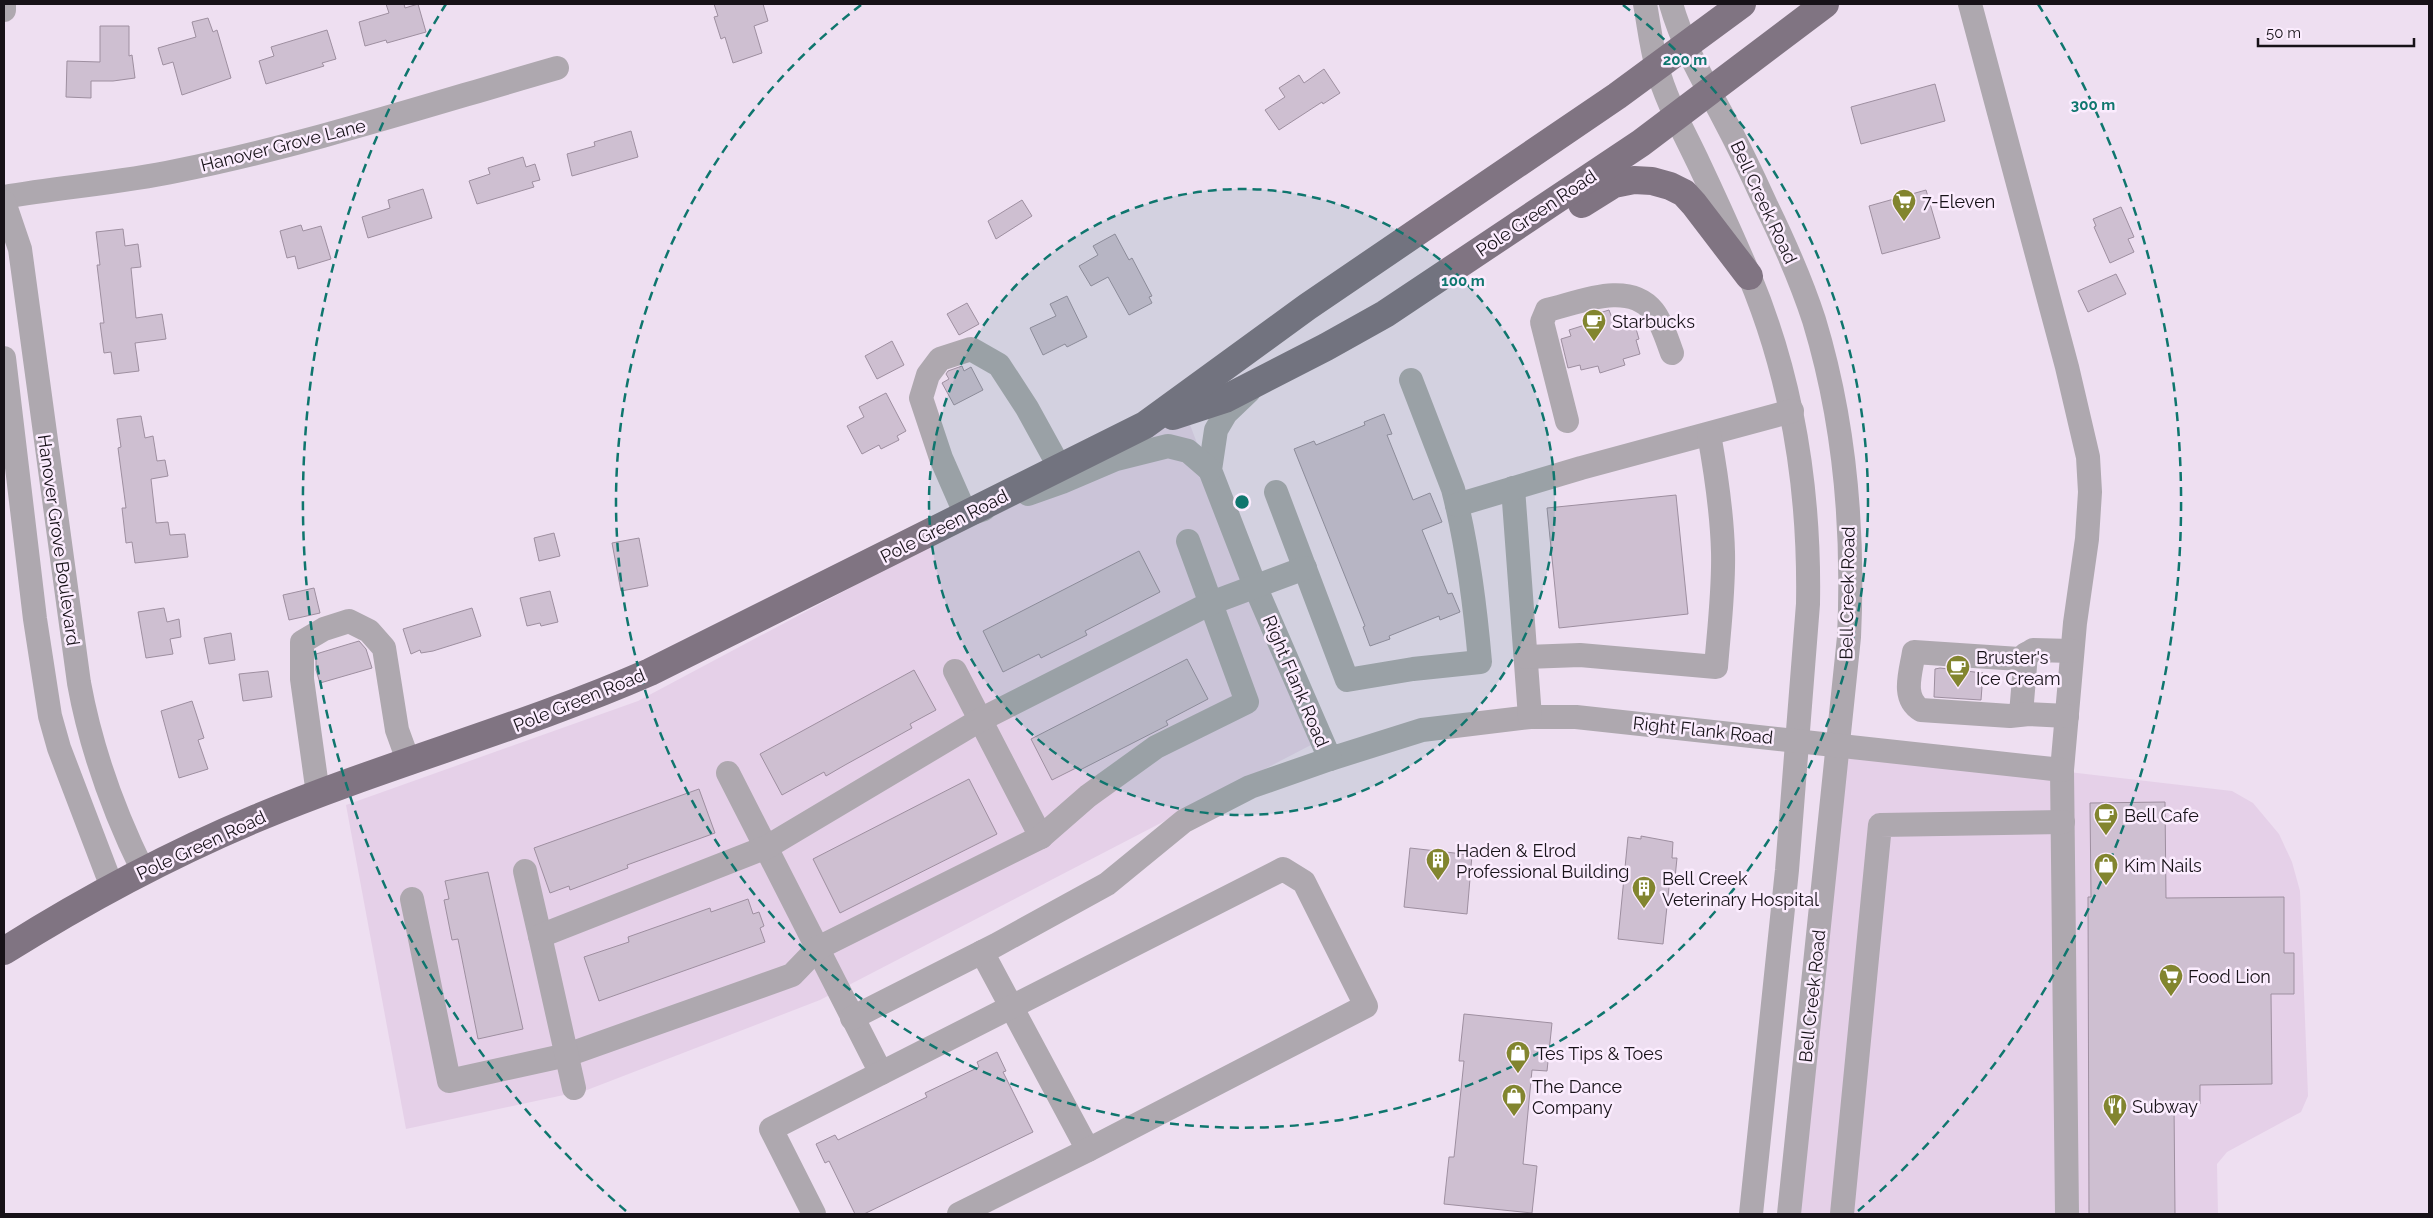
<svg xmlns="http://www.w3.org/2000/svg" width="2433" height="1218" font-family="Raleway,sans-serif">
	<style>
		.built { fill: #e5d0e8 }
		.building { fill: #cebfd1; stroke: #9e8fa0 }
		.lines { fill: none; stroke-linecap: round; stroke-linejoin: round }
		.minor { stroke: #aea8af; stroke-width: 24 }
		.major { stroke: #807482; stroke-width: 28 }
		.ring { fill: none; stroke: #0f766e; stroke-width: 2.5; stroke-dasharray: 9 6 }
		.labels { text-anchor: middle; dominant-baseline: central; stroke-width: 5; stroke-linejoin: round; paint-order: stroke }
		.street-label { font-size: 18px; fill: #171218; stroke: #fbecfe }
		.poi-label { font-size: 18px; fill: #171218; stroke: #fbecfe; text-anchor: start }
		.centre { fill: #0f766e; stroke: #fbecfe; stroke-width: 2.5 }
		.ring-label { font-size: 15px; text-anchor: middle; font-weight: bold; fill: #0f766e; stroke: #fbecfe; stroke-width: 5; stroke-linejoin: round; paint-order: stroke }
	</style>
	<rect width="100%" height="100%" fill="#eedff1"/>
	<g class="built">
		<path d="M1182,411L1189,422L1311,745L820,1000L587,1090L406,1129L346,805L638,701Z"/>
		<path d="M1838,745L2232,791L2253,803L2279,834L2292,862L2300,891L2308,1096L2301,1112L2227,1152L2217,1164L2218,1214H1789Z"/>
	</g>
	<g class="building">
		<path d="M386,4H404L405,8L418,4L426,32L387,43L386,40L365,46L359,22L389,13Z"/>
		<path d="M714,4H763L768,21L754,26L762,53L733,63L725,37L721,39L714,17L718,16Z"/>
		<path d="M208,18L213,32L217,30L231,78L182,95L173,62L163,65L158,48L196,37L192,22Z"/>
		<path d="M100,26H129V56L132,55L135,78L113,81H91V98L66,97L67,61L100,62Z"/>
		<path d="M327,30L336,59L322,63L324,66L266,84L259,61L274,56L271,47Z"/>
		<path d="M1324,69L1340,93L1323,104L1322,102L1279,130L1265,110L1285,97L1279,88L1299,75L1304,83Z"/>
		<path d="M1935,84L1945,121L1861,144L1851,107Z"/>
		<path d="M631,131L638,157L572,176L567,154L595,146L594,142Z"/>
		<path d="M523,157L526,167L535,164L540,180L532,182L534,187L477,204L469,181L490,174L488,168Z"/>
		<path d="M423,189L432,218L368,238L362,217L390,208L388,200Z"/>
		<path d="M1926,190L1940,238L1882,254L1869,206Z"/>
		<path d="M1022,200L1032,216L996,239L988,221Z"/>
		<path d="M2121,207L2134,237L2128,239L2134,252L2110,263L2094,227L2096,226L2093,219Z"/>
		<path d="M301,225L303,231L321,226L331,259L298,269L295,256L287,258L280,231Z"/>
		<path d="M123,229L125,246L138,244L141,267L131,268L136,318L162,314L166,339L135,343L139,371L114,374L111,352L104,353L100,323H104L97,265H100L96,232Z"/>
		<path d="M1115,234L1129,260L1132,258L1152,296L1149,297L1152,303L1129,315L1108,277L1091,286L1079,266L1098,255L1093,246Z"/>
		<path d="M2116,274L2126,294L2088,312L2078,291Z"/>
		<path d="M1067,296L1087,337L1067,347L1065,344L1043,355L1030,328L1056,316L1050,304Z"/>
		<path d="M967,303L979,324L959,335L947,314Z"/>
		<path d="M1609,310L1612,318L1627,314L1630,324L1634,322L1639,339L1636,340L1640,354L1623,359L1625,365L1600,373L1598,366L1581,370L1580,365L1568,368L1561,339L1571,336L1569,330L1585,325L1583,318Z"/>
		<path d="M892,341L904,365L877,379L865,356Z"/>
		<path d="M962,366L964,371L971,367L983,390L954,405L942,383L949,379L946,374L948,371Z"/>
		<path d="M886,393L906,431L897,436L899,440L881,449L879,445L862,454L847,426L864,417L859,407Z"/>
		<path d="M1384,414L1392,434L1387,435L1413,500L1430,493L1442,522L1422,530L1448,594L1452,593L1460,612L1440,620L1439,616L1389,636L1390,639L1370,646L1363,627L1365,626L1294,449L1314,441L1316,445L1365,425L1364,422Z"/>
		<path d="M141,416L145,438L153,436L157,461L165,460L168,476L151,479L156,523L168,522L170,535L185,534L188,557L135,563L132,542L126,543L122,508H126L118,448L121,447L117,419Z"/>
		<path d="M1676,495L1688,614L1559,628L1547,508Z"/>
		<path d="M554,533L560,556L539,561L534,538Z"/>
		<path d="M639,538L648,586L621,591L612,543Z"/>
		<path d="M1139,551L1160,592L1085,631L1087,635L1041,658L1039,654L1003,672L983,631Z"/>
		<path d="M314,588L320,613L289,620L283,595Z"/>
		<path d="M550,591L558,622L541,626L540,623L527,626L520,598Z"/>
		<path d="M164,608L167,622L179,619L181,637L170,639L173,654L146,658L138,612Z"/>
		<path d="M472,608L481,636L433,651L421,653L420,650L411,654L403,629Z"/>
		<path d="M231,633L235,660L209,664L204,638Z"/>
		<path d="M359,641L366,649L372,668L320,683L316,670V654Z"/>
		<path d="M1187,659L1208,699L1166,721L1168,725L1080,770L1078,767L1052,780L1031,739Z"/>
		<path d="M1940,668L1983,673L1981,700L1934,697L1935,669Z"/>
		<path d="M914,670L936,710L910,724L912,728L845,765L826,776L824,772L782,795L760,754Z"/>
		<path d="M268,671L272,697L243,701L239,674Z"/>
		<path d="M192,701L204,738L198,740L208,769L179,778L161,711Z"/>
		<path d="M969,779L997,834L840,913L813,859Z"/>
		<path d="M699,789L715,833L627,865L628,868L570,890L569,886L550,893L534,848Z"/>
		<path d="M2165,802L2166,898L2284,897V953H2294V994H2271L2272,1084L2200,1085V1104H2174L2175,1214H2089L2088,897H2091L2090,803Z"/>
		<path d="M1641,836L1673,842L1672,858H1677L1675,878H1670L1663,944L1618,939L1628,837L1641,839Z"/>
		<path d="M1410,848L1472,855L1467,914L1404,907Z"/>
		<path d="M488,872L523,1029L478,1039L458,939L452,940L444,900L449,899L445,881Z"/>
		<path d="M748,899L753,914L759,912L764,926L760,928L765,942L599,1001L584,957L629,942L628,937L662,925L710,908L711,912Z"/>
		<path d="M1464,1014L1552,1023L1547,1071L1532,1070L1523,1164L1537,1166L1532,1213L1444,1204L1449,1157H1454L1464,1061H1459Z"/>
		<path d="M997,1052L1006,1071L1003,1072L1033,1132L864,1214H855L829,1161L825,1163L816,1144L835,1135L838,1140L927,1097L925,1093L979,1067L977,1062Z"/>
	</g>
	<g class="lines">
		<g class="minor">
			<path d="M1645,4C1649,25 1651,46 1657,67C1666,101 1684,132 1699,164C1716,200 1733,238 1749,275C1793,380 1810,490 1808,604L1787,870L1751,1214"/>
			<path d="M1671,4C1682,43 1702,78 1721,113C1737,143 1752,174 1766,205C1784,242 1801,280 1814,320C1845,422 1854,531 1849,637L1789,1214"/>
			<path d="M1970,4L2067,367L2088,457L2090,492L2087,539L2075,623L2062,770L2067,1214"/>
			<path d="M4,10V4"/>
			<path d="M4,197C61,187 120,183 176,171C306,145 431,104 557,68"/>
			<path d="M4,202L20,249L79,683C91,749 113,810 143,871"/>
			<path d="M4,358L35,619L50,716L59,748L112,887"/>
			<path d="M1249,391L1226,413L1216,430L1210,470L1255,586L1330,759L1422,730L1530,717H1576L2062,770"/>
			<path d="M1567,421L1542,322L1547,310C1578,303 1628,280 1653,311C1662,322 1667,340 1672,353"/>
			<path d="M1513,488L1530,717"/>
			<path d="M1276,492L1347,680L1413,669L1480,662C1475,604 1468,547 1453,489L1411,380"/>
			<path d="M1028,494L1062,482L1116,459L1168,446L1188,451L1210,470"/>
			<path d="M1457,505L1581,468L1792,411"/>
			<path d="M984,509L966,515L941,458L921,398L928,375L940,359L971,349L999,365L1027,408L1060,468"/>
			<path d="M1526,657L1580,655L1716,667C1719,629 1724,590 1723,552C1722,512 1716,473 1709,434"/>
			<path d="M955,671L1041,837"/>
			<path d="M2021,714L2026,654"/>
			<path d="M2067,716L2029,714L2010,716L1921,710C1901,698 1911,672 1914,652L2019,659L2033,650L2072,651"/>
			<path d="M728,773L881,1073"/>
			<path d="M318,794L302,679V642L324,629L349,621L369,631L384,648L397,730L409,763"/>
			<path d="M525,871L540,936"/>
			<path d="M412,899L449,1081L567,1055L792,975L818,948L1041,837L1088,796L1156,747L1247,702L1188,541"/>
			<path d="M982,952L1088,1150"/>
			<path d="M852,1018L996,945L1107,884L1184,821L1250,787L1330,759"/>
			<path d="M574,1088L540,936L767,847L980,720L1211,603L1305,568"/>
			<path d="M814,1214L771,1129L1283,869L1304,882L1366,1006L1088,1150L959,1214"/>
			<path d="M1842,1214L1880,825L2063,822"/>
		</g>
		<g class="major">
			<path d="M1582,204L1614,184L1634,180L1652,181L1670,186L1684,193L1694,204L1749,276"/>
			<path d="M1173,416L1225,399L1326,347L1385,314L1641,143L1825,4"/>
			<path d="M4,951C85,900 169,855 257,818C386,764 522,728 650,672L1145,425L1307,307L1617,96L1742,4"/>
		</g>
	</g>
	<circle cx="1242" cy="502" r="313" fill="#0f766e" fill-opacity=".12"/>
	<g class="ring">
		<circle cx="1242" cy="502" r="313"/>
		<path d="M1623 5A626 626 0 1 1 861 5"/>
		<path d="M626 1211A939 939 0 0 1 446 4M2038 4A939 939 0 0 1 1858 1211"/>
	</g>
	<defs>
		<symbol id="supermarket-pin" viewBox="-11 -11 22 30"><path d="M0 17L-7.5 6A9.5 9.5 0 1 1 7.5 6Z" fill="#82852f" stroke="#fbecfe"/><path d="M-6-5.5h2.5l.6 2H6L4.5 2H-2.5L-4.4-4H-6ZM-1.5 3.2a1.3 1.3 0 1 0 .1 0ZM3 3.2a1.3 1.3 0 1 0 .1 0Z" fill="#fff"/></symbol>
		<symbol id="cafe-pin" viewBox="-11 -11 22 30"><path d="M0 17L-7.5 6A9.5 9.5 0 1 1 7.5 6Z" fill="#82852f" stroke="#fbecfe"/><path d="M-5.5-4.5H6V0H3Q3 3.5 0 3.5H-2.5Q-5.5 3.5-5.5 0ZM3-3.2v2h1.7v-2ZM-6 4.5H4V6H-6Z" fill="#fff"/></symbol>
		<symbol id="building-pin" viewBox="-11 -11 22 30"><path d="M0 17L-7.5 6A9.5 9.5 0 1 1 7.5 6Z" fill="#82852f" stroke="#fbecfe"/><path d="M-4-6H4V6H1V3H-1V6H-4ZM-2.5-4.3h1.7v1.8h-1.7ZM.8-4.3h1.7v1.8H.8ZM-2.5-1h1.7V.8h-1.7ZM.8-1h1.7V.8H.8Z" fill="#fff"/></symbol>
		<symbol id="shop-pin" viewBox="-11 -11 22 30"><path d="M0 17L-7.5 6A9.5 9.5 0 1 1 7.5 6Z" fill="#82852f" stroke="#fbecfe"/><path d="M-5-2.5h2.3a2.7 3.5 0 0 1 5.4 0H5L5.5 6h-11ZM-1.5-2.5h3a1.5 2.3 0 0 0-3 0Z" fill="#fff"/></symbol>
		<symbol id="restaurant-pin" viewBox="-11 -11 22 30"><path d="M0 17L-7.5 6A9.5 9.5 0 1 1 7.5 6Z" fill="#82852f" stroke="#fbecfe"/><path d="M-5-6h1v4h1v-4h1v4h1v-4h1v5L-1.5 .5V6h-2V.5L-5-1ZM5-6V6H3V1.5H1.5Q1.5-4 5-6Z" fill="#fff"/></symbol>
	</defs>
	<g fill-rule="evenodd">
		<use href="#supermarket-pin" x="1890" y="187" width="28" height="38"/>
		<use href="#cafe-pin" x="1580" y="307" width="28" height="38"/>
		<use href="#cafe-pin" x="1944" y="653" width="28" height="38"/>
		<use href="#cafe-pin" x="2092" y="801" width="28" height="38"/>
		<use href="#building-pin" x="1424" y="846" width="28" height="38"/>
		<use href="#shop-pin" x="2092" y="851" width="28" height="38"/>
		<use href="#building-pin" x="1630" y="874" width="28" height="38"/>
		<use href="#supermarket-pin" x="2157" y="962" width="28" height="38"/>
		<use href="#shop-pin" x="1504" y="1039" width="28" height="38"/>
		<use href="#shop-pin" x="1500" y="1082" width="28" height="38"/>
		<use href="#restaurant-pin" x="2101" y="1092" width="28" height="38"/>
	</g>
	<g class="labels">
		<g class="street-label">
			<text transform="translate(283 145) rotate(-14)">Hanover Grove Lane</text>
			<text transform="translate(1764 202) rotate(65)">Bell Creek Road</text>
			<text transform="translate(1536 213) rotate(-34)">Pole Green Road</text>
			<text transform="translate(944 526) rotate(-27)">Pole Green Road</text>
			<text transform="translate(59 540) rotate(82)">Hanover Grove Boulevard</text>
			<text transform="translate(1847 593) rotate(-89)">Bell Creek Road</text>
			<text transform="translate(1296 681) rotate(67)">Right Flank Road</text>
			<text transform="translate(579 700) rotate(-22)">Pole Green Road</text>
			<text transform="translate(1703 730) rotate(6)">Right Flank Road</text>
			<text transform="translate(201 845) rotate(-25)">Pole Green Road</text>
			<text transform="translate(1812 996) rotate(-84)">Bell Creek Road</text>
		</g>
		<g class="poi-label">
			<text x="1922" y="201">7-Eleven</text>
			<text x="1612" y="321">Starbucks</text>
			<text x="1976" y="657">Bruster's<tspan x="1976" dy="21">Ice Cream</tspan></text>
			<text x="2124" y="815">Bell Cafe</text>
			<text x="1456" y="850">Haden &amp; Elrod<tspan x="1456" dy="21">Professional Building</tspan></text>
			<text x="2124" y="865">Kim Nails</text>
			<text x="1662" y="878">Bell Creek<tspan x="1662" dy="21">Veterinary Hospital</tspan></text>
			<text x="2188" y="976">Food Lion</text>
			<text x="1536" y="1053">Tes Tips &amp; Toes</text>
			<text x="1532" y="1086">The Dance<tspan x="1532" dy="21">Company</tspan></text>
			<text x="2132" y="1106">Subway</text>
		</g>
	</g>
	<circle cx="1242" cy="502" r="8" class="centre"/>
	<g class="ring-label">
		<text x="1685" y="65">200 m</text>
		<text x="2093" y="110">300 m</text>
		<text x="1463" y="286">100 m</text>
	</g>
	<rect width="2433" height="1218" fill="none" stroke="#171218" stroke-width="10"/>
	<path d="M2258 38v8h156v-8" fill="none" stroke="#171218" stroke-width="2.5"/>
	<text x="2266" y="38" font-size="15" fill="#171218" stroke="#fbecfe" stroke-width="4" paint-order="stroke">50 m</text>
</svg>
